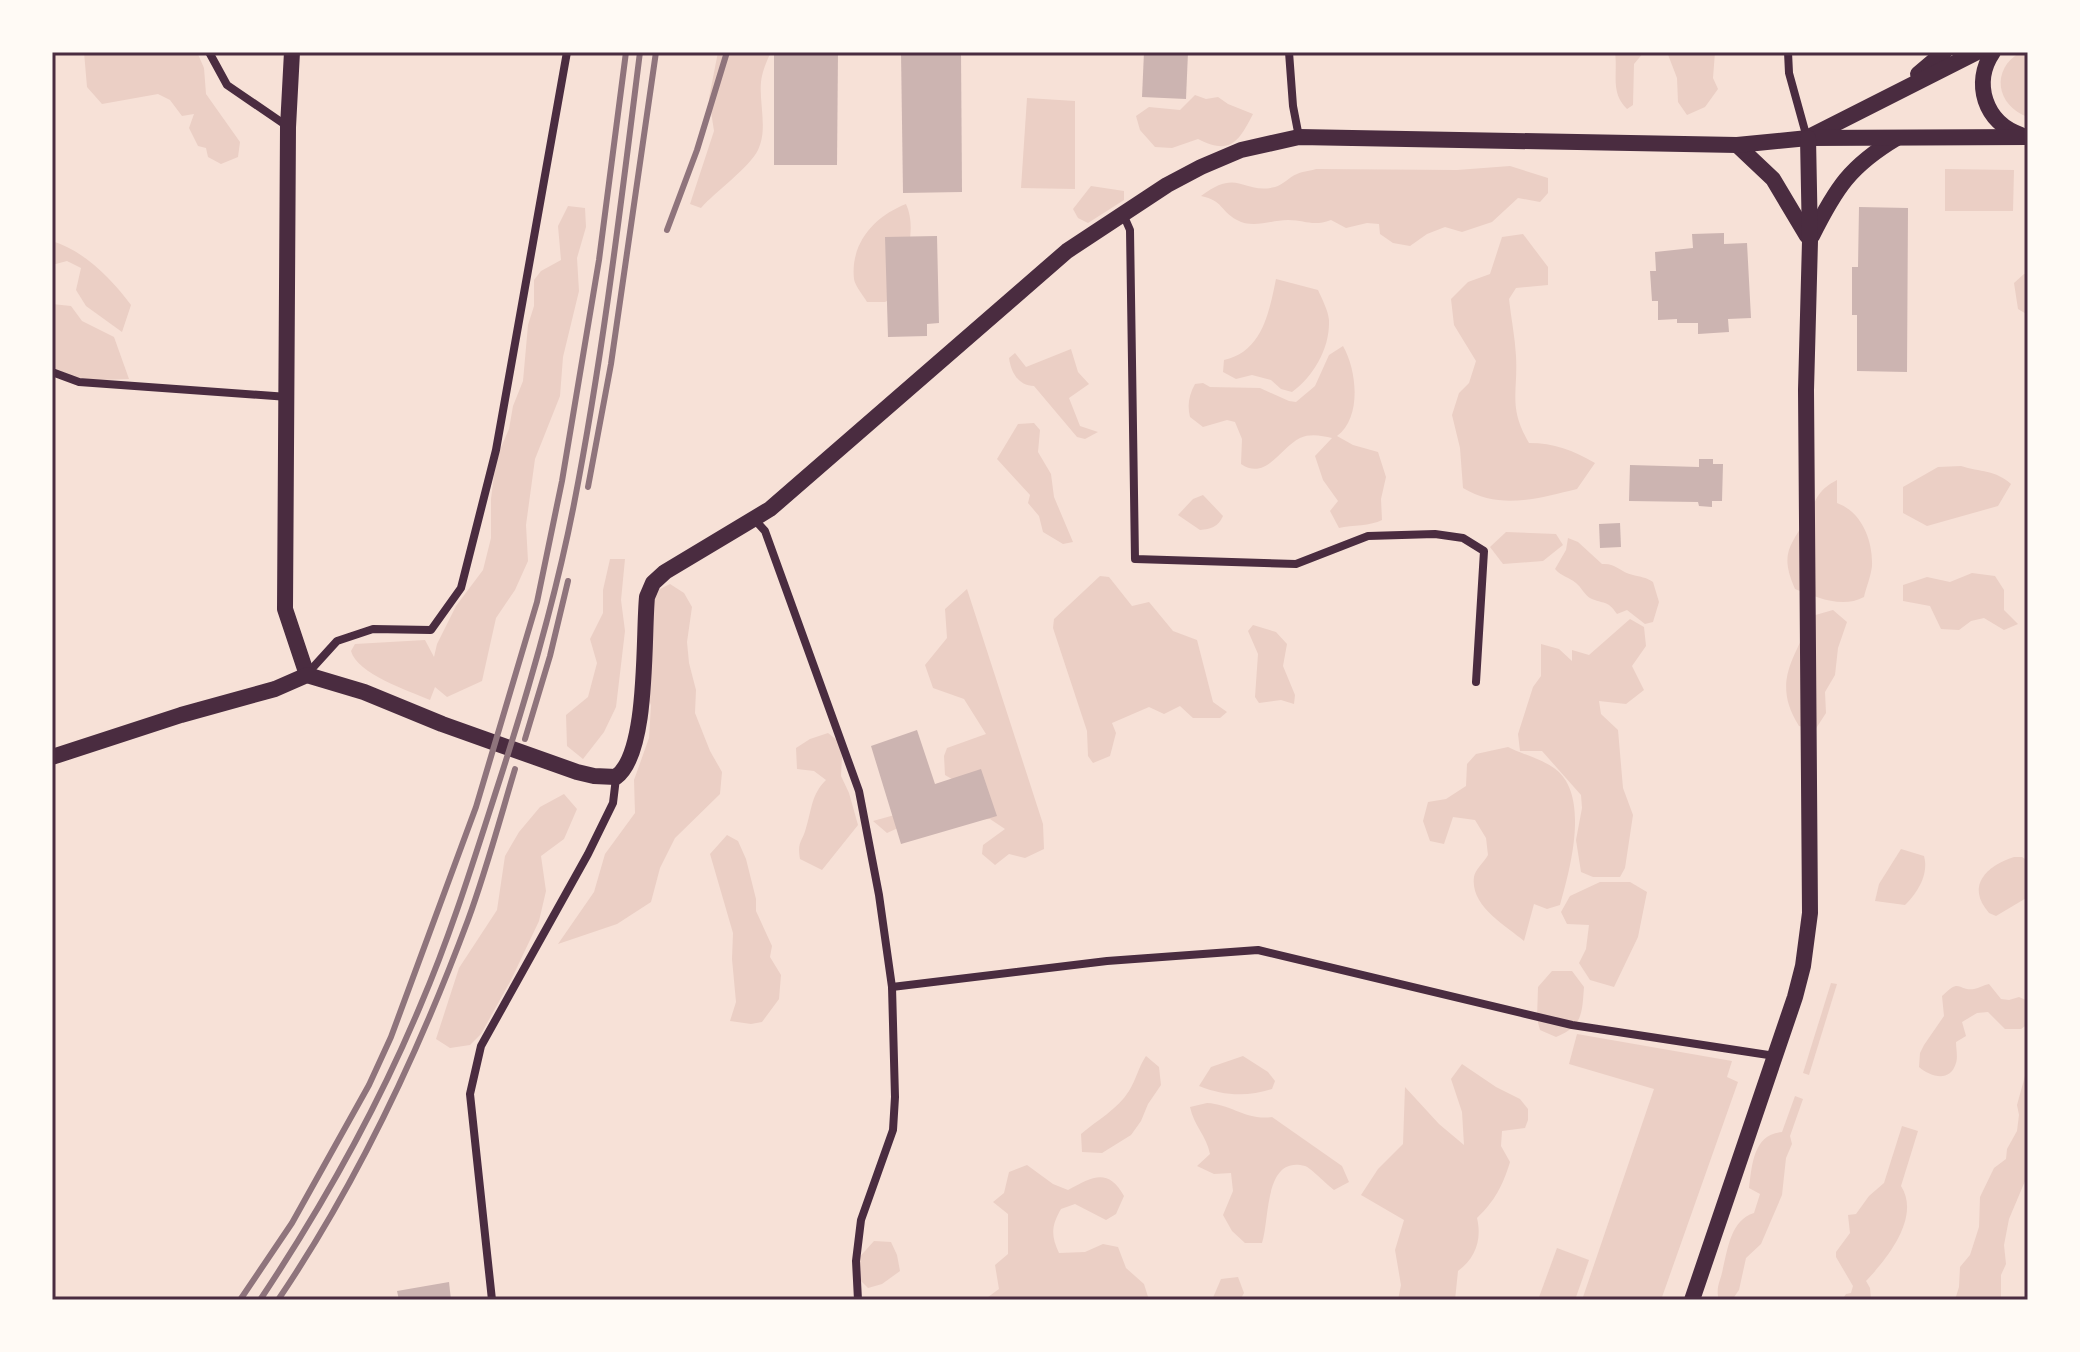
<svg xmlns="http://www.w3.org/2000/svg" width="2080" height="1352" font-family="'Sofia Sans Condensed',sans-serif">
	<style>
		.green { fill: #ebcfc5 }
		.building { fill: #ccb4b1 }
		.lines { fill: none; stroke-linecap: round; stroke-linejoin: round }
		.minor { stroke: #4a2c40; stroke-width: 8 }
		.secondary { stroke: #4a2c40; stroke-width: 16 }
		.rail { stroke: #8f747c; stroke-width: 6 }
		.neatline { fill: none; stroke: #4a2c40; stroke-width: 3 }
	</style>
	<rect width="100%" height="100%" fill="#f7e1d7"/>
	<g class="green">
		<path d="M84,52H197L204,68L206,94L240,142L238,157L221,164L208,157L206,148L198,146L189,128L194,114L182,116L170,100L158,94L102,104L87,87Z"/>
		<path d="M718,52H771C767,60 762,72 761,82C759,103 768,130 758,150C749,168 716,191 701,208L690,204L714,131L709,98Z"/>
		<path d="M1615,52H1644L1634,64L1633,105L1627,109C1610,92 1618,75 1615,52Z"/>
		<path d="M1667,52H1715L1713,78L1718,89L1705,107L1687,115L1678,102L1677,78Z"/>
		<path d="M2021,52H2028V117C1996,106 1990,69 2021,52Z"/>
		<path d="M1195,95L1206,99L1218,97L1228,104L1253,114C1238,143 1230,155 1198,139L1172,148L1155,147L1140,130L1136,116L1149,107L1180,110Z"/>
		<path d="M1027,98L1075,101V189L1021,188Z"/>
		<path d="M1510,166L1548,178V193L1540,202L1518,198L1492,222L1462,232L1445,227L1427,234L1410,246L1393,243L1380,234L1379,224L1367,223L1346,228L1331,220C1312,227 1306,220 1288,220C1271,220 1253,229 1237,220C1219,210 1224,201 1201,196C1239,167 1242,195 1275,187C1283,185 1289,177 1297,174C1303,171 1310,171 1316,169L1457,170Z"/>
		<path d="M1945,169L2014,170L2013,211H1945Z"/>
		<path d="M1091,186L1124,191V200L1088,223L1078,218L1073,209Z"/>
		<path d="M906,204C919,232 902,271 893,298L885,302H867C863,295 855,286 854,279C850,243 875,216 906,204Z"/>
		<path d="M568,206L585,208L586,227L577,258L579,291L563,357L560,396L535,459L526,525L528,561L515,590L496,618L482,681L447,697L435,687L430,700C409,691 357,674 351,651L355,644L425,640L434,657L437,644L456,606L483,570L491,538V499L496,459L509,429L513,406L523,381L528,325L534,306V280L541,271L561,260L558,226Z"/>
		<path d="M1523,234L1548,267V285L1516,288L1509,299C1511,318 1515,337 1516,356C1518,394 1508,407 1529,443C1554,443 1573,450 1595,463L1577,489C1536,499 1500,510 1463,488L1460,448L1452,415L1459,393L1469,383L1476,361L1454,325L1451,299L1468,282L1490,274L1502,237Z"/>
		<path d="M52,241C83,250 112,279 131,305L122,332L86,306L76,290L81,268L67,261L52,265Z"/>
		<path d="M2024,274H2028V315L2018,309L2014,283Z"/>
		<path d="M1276,279L1318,290C1322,299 1328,310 1329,320C1330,348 1314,376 1292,392L1281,389L1271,380L1252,375L1236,379L1223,372L1224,360C1262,352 1269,313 1276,279Z"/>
		<path d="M52,304L71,306L82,321L114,337L129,379L98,380L52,375Z"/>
		<path d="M1343,346C1357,370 1362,418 1337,436L1353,445L1378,452L1386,477L1381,499L1382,520C1371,526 1352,525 1339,528L1330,511L1338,501L1323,480L1315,456L1332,438C1322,436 1311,433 1300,438C1280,448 1266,481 1241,464L1242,439L1235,422L1227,420L1203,427L1190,417C1187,405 1189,395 1195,384L1203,383L1210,387L1260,388L1289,401L1296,402L1315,386L1329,355Z"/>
		<path d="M1071,349L1078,372L1089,384L1069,398L1080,426L1098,432L1085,439L1077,437L1034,386C1019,386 1011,373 1009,358L1015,353L1026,367Z"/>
		<path d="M1034,423L1040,430L1038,452L1051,474L1054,497L1073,542L1063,544L1043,532L1039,516L1028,503L1030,495L997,459L1018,424Z"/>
		<path d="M1961,466C1980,472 1996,470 2011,484L1998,506L1927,526L1903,513V487L1938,467Z"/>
		<path d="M1837,480V503C1862,512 1873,541 1872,566C1871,576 1866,588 1864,597C1842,609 1816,597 1795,589C1780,554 1789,548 1806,519C1817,500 1816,491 1837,480Z"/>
		<path d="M1203,495L1223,516C1218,527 1211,529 1200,530L1178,515L1193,499Z"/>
		<path d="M1506,532L1556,534L1563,545L1543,561L1503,564L1490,547Z"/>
		<path d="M1568,538L1578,542L1602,564C1616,563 1620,572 1633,575C1641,577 1645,577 1653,582L1659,602L1653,622L1645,624L1627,610L1617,614C1607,599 1604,605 1590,598C1585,595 1581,587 1576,583C1569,577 1562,577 1555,569L1566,550Z"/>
		<path d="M610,559H625L621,600L625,631L616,707L604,732L583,759L567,746L566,715L588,697L597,663L590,639L603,613V590Z"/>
		<path d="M1972,573L1995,576L2004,590V610L2018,624L2004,630L1984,618L1971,621L1959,630L1941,629L1930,606L1903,601V585L1927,577L1950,582Z"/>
		<path d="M1100,576L1109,577L1132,606L1149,602L1173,631L1197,640L1213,702L1227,712L1220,718H1193L1180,706L1164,714L1149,707L1112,723L1116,733L1110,756L1093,763L1088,756L1087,731L1053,628L1054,619Z"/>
		<path d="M670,584L684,593L692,607L687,642L689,663L696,690L695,713L710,751L722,772L720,794L675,838L660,868L651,902L617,924L558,944L594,892L605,854L635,813L634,780L649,738L651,705L644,689L654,592Z"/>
		<path d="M967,589L1043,824L1044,849L1025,858L1009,854L995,865L982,854L983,845L1005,829L990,819L909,823L887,833L873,821L963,796L967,788L945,775L944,756L947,748L986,734L964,699L933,688L925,665L947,638L945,609Z"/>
		<path d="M1833,610L1847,622L1838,648L1835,675L1825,692L1826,713L1815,730L1799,726C1771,681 1795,659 1812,616Z"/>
		<path d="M1630,619L1644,627L1646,646L1632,666L1644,690L1626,704L1599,701L1601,714L1618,730L1623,788L1633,815L1625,868L1620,877H1593L1581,872L1576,840L1582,808L1581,795L1542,751H1520L1518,734L1533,687L1541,676V644L1559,649L1572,661V650L1589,655Z"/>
		<path d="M1253,625L1276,632L1287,644L1283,666L1295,695L1294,704L1281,700L1259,703L1255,697L1258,654L1248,631Z"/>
		<path d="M828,733L838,741L842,757L841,776L849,793L858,825L822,870L800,859C797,841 802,843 806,828C812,809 811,795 826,780L814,771L797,769L796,748L810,739Z"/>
		<path d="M1508,747C1522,754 1541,759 1554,768C1591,794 1570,869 1560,905L1547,909L1534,904L1524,941C1505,925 1470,906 1474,877C1475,870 1484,862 1488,855L1486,838L1475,820L1453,817L1444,844L1430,841L1423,821L1428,802L1446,799L1466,786L1467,764L1476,754Z"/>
		<path d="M564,794L577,809L564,839L541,856L546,891L539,921L511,980L481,1034L470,1045L450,1048L436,1039L459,968L497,910L505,856L519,832L540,807Z"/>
		<path d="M727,835L738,841L746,859L756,899V911L772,946L770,957L781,975L779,999L762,1022L751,1024L730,1021L736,1002L732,959L733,933L710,854Z"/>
		<path d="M1901,849L1924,856C1929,874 1918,892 1905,905L1875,901L1879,884Z"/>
		<path d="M2014,857H2022L2028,861V897L1996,916L1989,913C1965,885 1987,866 2014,857Z"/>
		<path d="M1600,882H1630L1647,892L1638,937L1614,987L1590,980L1579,963L1586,949L1589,925L1567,924L1561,912L1570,896Z"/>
		<path d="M1552,971H1572L1584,987C1582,1013 1583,1026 1556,1037L1540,1030L1537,1019L1538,987Z"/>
		<path d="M1831,983L1837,984L1809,1075L1803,1073Z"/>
		<path d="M1989,984L2001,999L2009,1000L2019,997L2028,1001V1024L2021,1029H2005L1988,1012L1977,1013L1962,1022L1966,1036L1956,1042C1956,1048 1958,1057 1956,1063C1950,1083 1931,1077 1919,1067L1920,1053L1924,1045L1944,1016L1942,996C1961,977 1957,991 1974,989C1979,988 1984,985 1989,984Z"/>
		<path d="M1577,1034L1732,1061L1727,1077L1738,1082L1661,1300H1582L1654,1089L1569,1064Z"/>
		<path d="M1146,1056L1159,1067L1161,1085L1148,1104L1141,1121L1131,1135L1102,1153L1082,1152L1081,1134C1096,1121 1118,1109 1129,1091C1136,1080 1138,1068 1146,1056Z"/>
		<path d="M1243,1056L1268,1072L1275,1081L1272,1089C1247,1097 1224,1096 1199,1086L1211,1067Z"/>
		<path d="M1462,1064L1496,1087L1520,1099L1528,1109V1120L1525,1128L1502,1131L1501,1146L1510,1162C1503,1185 1495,1201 1477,1218C1482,1239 1476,1258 1458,1271L1455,1300H1398L1401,1285L1395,1250L1404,1220L1361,1195L1378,1169L1403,1144L1405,1087L1439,1124L1464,1145L1462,1112L1451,1079Z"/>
		<path d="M2028,1065V1174L2009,1219L2004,1245L2006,1264L2001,1275V1300H1955L1959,1287L1960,1267L1970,1255L1979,1227L1980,1197L1994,1168L2006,1159L2007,1149L2017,1131L2019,1115L2017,1105Z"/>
		<path d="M1795,1096L1803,1099L1790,1136L1792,1144L1786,1158L1782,1195L1761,1244L1746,1258L1739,1290L1732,1300H1719C1715,1287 1721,1281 1723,1268C1728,1248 1731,1220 1754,1213L1760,1194L1749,1188C1752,1166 1753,1134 1782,1132Z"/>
		<path d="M1207,1103C1231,1104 1247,1121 1272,1117L1342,1166L1349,1182L1334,1190C1326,1184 1311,1168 1305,1166C1264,1155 1270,1218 1262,1243H1245L1232,1231L1223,1215L1233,1191L1231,1173L1214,1174L1197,1166L1210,1154C1206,1135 1194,1126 1190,1107Z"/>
		<path d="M1902,1126L1918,1131L1901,1186C1921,1217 1887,1259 1866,1281L1870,1288L1871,1300H1842L1846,1294L1851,1293L1853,1286L1836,1257V1252L1850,1233L1848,1215L1856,1214L1869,1196L1884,1183Z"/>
		<path d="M1027,1165L1053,1184L1068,1190C1092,1177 1108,1167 1124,1196L1116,1214L1106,1220L1075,1204L1061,1209C1051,1226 1051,1236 1059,1253L1085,1252L1103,1244L1118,1247L1126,1268L1144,1284L1149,1300H984L999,1289L995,1265L1008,1254V1214L993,1202L1004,1193L1009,1172Z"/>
		<path d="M874,1241L891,1242L897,1255L900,1271L882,1284L868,1288L857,1277L856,1261Z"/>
		<path d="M1557,1248L1589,1260L1575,1300H1538Z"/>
		<path d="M1238,1277L1244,1293L1240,1300H1212L1221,1279Z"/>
	</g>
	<g class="building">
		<path d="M774,52H838L837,165H774Z"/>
		<path d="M901,52H961L962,192L903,193Z"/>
		<path d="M1144,52H1188L1186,99L1142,97Z"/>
		<path d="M1859,207L1908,208L1907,372L1857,371V315H1852V267H1858Z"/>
		<path d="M1724,233V244L1747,243L1751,318L1728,319L1729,332L1698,334V323H1677V319L1658,320V301H1652L1650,271H1656L1655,252L1693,248L1692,234Z"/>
		<path d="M937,236L939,323L927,324V336L888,337L885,237Z"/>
		<path d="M1699,459H1713V464H1723L1722,501H1712V507L1699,506L1698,502L1629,501L1630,465L1699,467Z"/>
		<path d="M1620,523L1621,547L1600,548L1599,524Z"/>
		<path d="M917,730L935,784L981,769L997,816L901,844L871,746Z"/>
		<path d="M449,1282L451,1300H399L397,1291Z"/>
	</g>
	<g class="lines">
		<g class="minor">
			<path d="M209,52L227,85L287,126"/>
			<path d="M1289,52L1293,106L1299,137"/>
			<path d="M1788,52L1789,73L1807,138"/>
			<path d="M1123,214L1130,230L1135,559L1296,564L1368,536L1435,534L1463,538L1484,551L1476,682"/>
			<path d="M52,372L79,382L288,397"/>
			<path d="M755,520L765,531L859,791L879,895L892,987L895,1097L893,1130L861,1220L856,1261L858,1300"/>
			<path d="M307,674L337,641L373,629L431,630L461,588L496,450L567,52"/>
			<path d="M892,987L1107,961L1258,950L1572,1025L1775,1056"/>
			<path d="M492,1300L470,1094L481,1046L588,854L613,803L616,778"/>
		</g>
		<g class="secondary">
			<path d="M292,52L288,127L285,609L307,675"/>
			<path d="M1993,52C1972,83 1985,123 2021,135"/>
			<path d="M1918,74L1944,52"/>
			<path d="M1811,136L1977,52"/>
			<path d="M1737,145L1773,179L1807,236"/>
			<path d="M1812,236C1836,188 1850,166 1897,138"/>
			<path d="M52,757L181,715L275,689L307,675L364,692L442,724L577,772L594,776L616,777C649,753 643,638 647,597L653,583L665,572L770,509L1067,251L1167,185L1201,167L1241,150L1299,137L1737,145L1808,138L2028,137"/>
			<path d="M1692,1300L1795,997L1803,966L1810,913L1806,390L1810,241L1808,138"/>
		</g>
		<g class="rail">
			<path d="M667,230L697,150L727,52"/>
			<path d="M588,487L611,364L656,52"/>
			<path d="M525,739L550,656L568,581"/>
			<path d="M240,1300L292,1223L369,1085L391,1037L476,807L537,602L562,481L599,260L626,52"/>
			<path d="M260,1300C322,1207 378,1107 421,1004C452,932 476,853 500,779C529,689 556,597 574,504C603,355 621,203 640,52"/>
			<path d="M278,1300C358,1182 418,1054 468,920C486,871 500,819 515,769"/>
		</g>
	</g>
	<rect width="2080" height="1352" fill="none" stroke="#fffaf5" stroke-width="108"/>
	<rect x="54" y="54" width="1972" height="1244" class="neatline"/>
</svg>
